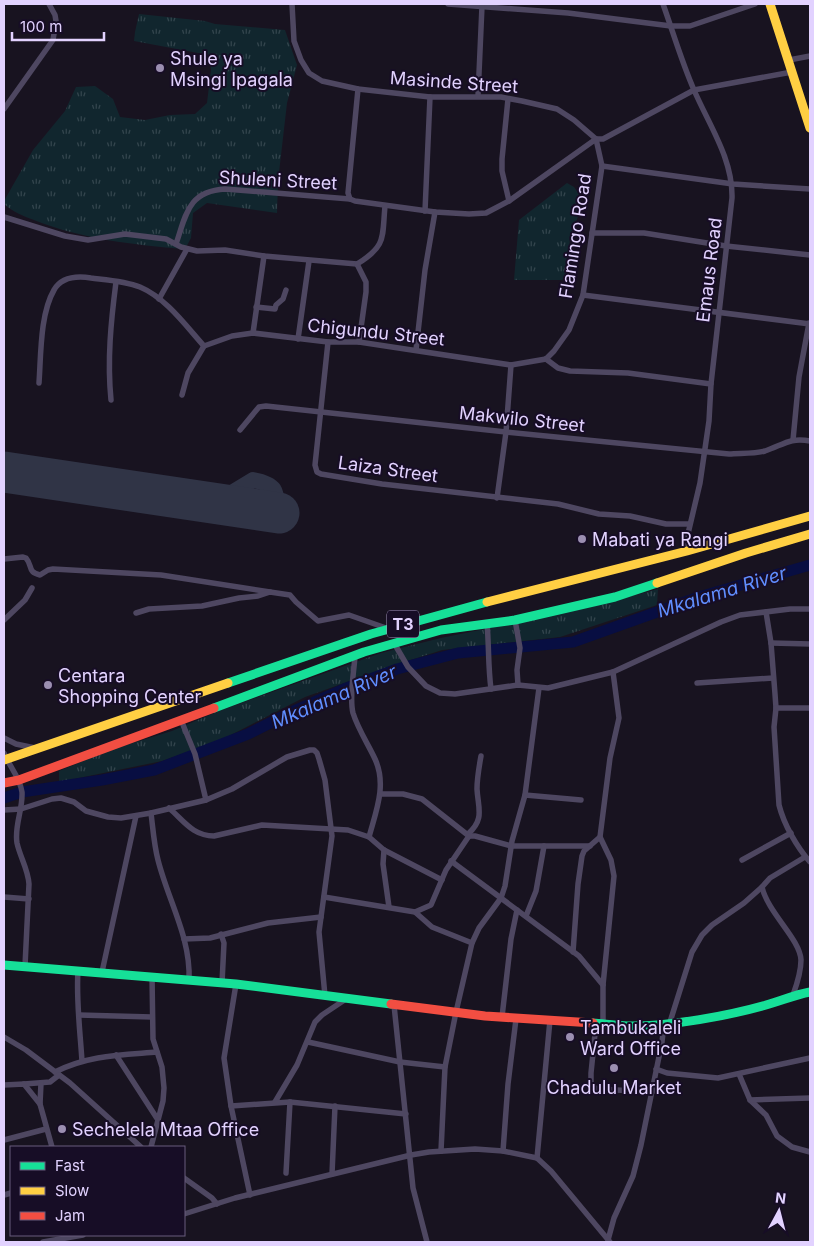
<svg xmlns="http://www.w3.org/2000/svg" width="814" height="1246" font-family="Inter,sans-serif">
	<style>
		.grass { fill: url(#grass-tufts) }
		.lines { fill: none; stroke-linecap: round; stroke-linejoin: round }
		.river { stroke: #080e42; stroke-width: 11 }
		.taxiway { stroke: #303446; stroke-width: 16 }
		.runway { stroke: #303446; stroke-width: 41 }
		.street { stroke: #4e4761; stroke-width: 5.5 }
		.fast { stroke: #16e098; stroke-width: 9 }
		.slow { stroke: #ffcf43; stroke-width: 9 }
		.jam { stroke: #f24e42; stroke-width: 9 }
		.poi-dot { fill: #9b8fb1; stroke: #170d26; stroke-width: 2 }
		.labels { text-anchor: middle; dominant-baseline: central; stroke-width: 4; stroke-linejoin: round; paint-order: stroke }
		.shield { fill: #170d26; stroke: #a597be; stroke-width: 1 }
		.shield-label { font-size: 16px; font-weight: bold; fill: #e2d2ff }
		.poi-label { font-size: 18px; fill: #e2d2ff; stroke: #170d26; text-anchor: start }
		.street-label { font-size: 18px; fill: #e2d2ff; stroke: #170d26 }
		.water-label { font-size: 19px; font-style: italic; fill: #608eff; stroke: #170d26 }
	</style>
	<defs>
		<pattern id="grass-tufts" width="24" height="20" patternUnits="userSpaceOnUse" patternTransform="scale(1.25)"><rect width="24" height="20" fill="#11262e"/><path d="M3 7l-1-3M5 7V3M7 7l1-3M15 17l-1-3M17 17v-4M19 17l1-3" fill="none" stroke="#33454d"/></pattern>
	</defs>
	<rect width="100%" height="100%" fill="#181320"/>
	<g class="grass">
		<path d="M139,14L205,21L215,24L285,30L297,65L287,103L278,181L277,213L207,203L193,213L191,238L185,249C134,245 82,239 34,220C23,216 13,212 4,204V201L33,150L65,111L76,87L95,86L113,99L120,117L145,120L170,115L195,114L207,103L211,70L209,55L134,41L135,32Z"/>
		<path d="M567,183L574,187L581,197L580,211L570,238L567,280H514L519,220Z"/>
		<path d="M658,589L657,605L560,637L442,650L386,668L305,697L221,740L162,761L59,782V771L113,749L172,731L219,711L381,653L441,638L587,608Z"/>
	</g>
	<g class="lines">
		<path class="river" d="M4,798L22,792L102,780L154,770L248,734L296,710L344,689L397,669L458,653L573,642L699,597L810,565"/>
		<path class="taxiway" d="M215,503L253,480C275,484 278,490 276,512"/>
		<path class="runway" d="M4,472L279,513"/>
		<g class="street">
			<path d="M292,4L294,41L301,60L309,73L322,81L358,89L430,97H501L522,101L557,109L574,120L596,139H603L694,90L792,72"/>
			<path d="M448,4L568,13L671,26H690L755,4"/>
			<path d="M663,4C673,32 682,63 694,90C709,125 733,159 732,198L711,384L709,421L700,483L687,538V551"/>
			<path d="M789,60L810,56"/>
			<path d="M358,89L348,193L350,199L355,201L435,212L469,214L486,213L509,201L596,139L602,166L583,295L569,330L554,351L546,359"/>
			<path d="M478,96L482,6"/>
			<path d="M508,99L502,159V171L509,201"/>
			<path d="M4,109L53,40L56,21L55,15L49,4"/>
			<path d="M602,166L733,184L810,189"/>
			<path d="M425,211L430,97"/>
			<path d="M4,217L65,236L88,240L125,234L166,239L181,247L197,251L225,250L264,256L357,264"/>
			<path d="M592,233H644L726,246L810,255"/>
			<path d="M176,244C186,215 188,191 225,189L350,199"/>
			<path d="M357,264L366,282V292L359,342"/>
			<path d="M357,264C387,246 382,237 385,206"/>
			<path d="M583,295L810,324"/>
			<path d="M159,299L187,249"/>
			<path d="M256,307L275,309L276,305L283,299L286,290"/>
			<path d="M253,333L264,256"/>
			<path d="M298,339L309,261"/>
			<path d="M328,342L315,465L317,472L321,474L382,484L558,504L599,514L630,516L666,524H689"/>
			<path d="M416,350L425,270L435,212"/>
			<path d="M546,359L558,368L570,371L628,373L711,384"/>
			<path d="M39,383C41,355 40,314 54,290C62,276 78,276 91,278C108,280 125,281 140,287C166,298 186,326 204,346"/>
			<path d="M182,395L188,373L204,346L232,336L253,333L328,342H359L511,365L546,359"/>
			<path d="M111,400C107,360 111,321 116,282"/>
			<path d="M240,430L259,407L266,406L506,432L729,454C740,453 754,454 765,451C783,445 790,437 810,441"/>
			<path d="M793,440L799,377L809,323"/>
			<path d="M497,498L506,432L511,365"/>
			<path d="M4,559L23,557L26,558C33,566 27,572 40,575L48,570L53,569L161,575L270,592"/>
			<path d="M766,612L771,643L775,694L776,708L774,727L779,805C784,825 797,847 810,862"/>
			<path d="M136,613L149,609L202,606L239,598L258,596L270,592L290,595L296,602L318,621L349,615L386,628"/>
			<path d="M4,620L25,600L32,588"/>
			<path d="M515,620L520,648L517,670L518,685"/>
			<path d="M487,623C489,645 488,667 491,689"/>
			<path d="M394,643L408,667L426,686L440,693L455,694L518,685L548,688L613,672L721,622L740,615L790,609H810"/>
			<path d="M771,643L810,644"/>
			<path d="M355,656C354,672 349,698 353,713C358,729 368,744 375,759C387,785 376,811 369,837"/>
			<path d="M697,683L773,678"/>
			<path d="M776,708H810"/>
			<path d="M181,720L195,754L206,800"/>
			<path d="M4,738L16,744L35,748"/>
			<path d="M4,753C9,766 20,777 22,792C23,810 14,826 17,843C20,857 28,869 29,884L25,966"/>
			<path d="M381,794H403L422,799L469,836"/>
			<path d="M525,795L581,800"/>
			<path d="M169,808C184,821 193,836 214,836L262,825L348,830L369,837L384,850L442,880"/>
			<path d="M4,810L21,809L52,799L61,798L74,802L86,811L108,817L121,818L151,813L206,800L232,789L287,757L310,750H314L317,753L319,759L325,780L332,836L319,932L325,996"/>
			<path d="M151,813C153,829 154,845 158,860C168,900 191,938 189,980"/>
			<path d="M468,834C485,819 478,808 477,789C477,778 479,767 481,756"/>
			<path d="M384,850L383,864L389,907"/>
			<path d="M742,860L791,833"/>
			<path d="M451,861L579,956L603,985"/>
			<path d="M4,897L29,899"/>
			<path d="M324,897L415,912L432,927L472,943"/>
			<path d="M415,912L431,905L446,870L469,836H475L511,846H590"/>
			<path d="M526,916L536,891L544,846"/>
			<path d="M221,934L224,943L222,983"/>
			<path d="M184,939L210,938L268,923L321,917"/>
			<path d="M573,952L578,884L582,856L584,851L600,837"/>
			<path d="M78,970C76,1000 80,1030 82,1061"/>
			<path d="M102,972L136,816"/>
			<path d="M236,984L224,1058L231,1106L250,1195"/>
			<path d="M793,995C797,984 801,972 801,960C800,939 768,913 762,887L770,878L805,857"/>
			<path d="M394,1005L413,1188L427,1242"/>
			<path d="M79,1015L152,1017"/>
			<path d="M502,1017L511,939L517,910"/>
			<path d="M670,1022L692,952L702,935L712,925L744,903L762,887"/>
			<path d="M596,1024L591,1073V1085L595,1088L599,1089L652,1092"/>
			<path d="M603,1024V985L614,876L611,860L600,837L610,758L619,718L613,672"/>
			<path d="M4,1037L26,1050L70,1083L141,1147"/>
			<path d="M308,1042L400,1062L445,1067"/>
			<path d="M116,1055L158,1120"/>
			<path d="M656,1069L667,1073L718,1078L810,1058"/>
			<path d="M55,1072C88,1055 122,1055 157,1052"/>
			<path d="M739,1074L750,1100L766,1115L777,1136L792,1147L810,1152"/>
			<path d="M24,1084L50,1082L59,1075"/>
			<path d="M4,1085L24,1084L40,1104L52,1147"/>
			<path d="M750,1100L810,1098"/>
			<path d="M275,1102L297,1065L315,1022L322,1015L346,999"/>
			<path d="M40,1104L41,1083"/>
			<path d="M231,1106L290,1102L406,1114"/>
			<path d="M4,1140L46,1129"/>
			<path d="M151,1147L163,1101L164,1088L162,1067L153,1039L152,976"/>
			<path d="M441,1151L445,1067L456,1012L472,943L479,928L501,898L505,886L512,841L525,795L539,688"/>
			<path d="M503,1151L508,1084L516,1019"/>
			<path d="M537,1158L550,1020"/>
			<path d="M286,1173L290,1102"/>
			<path d="M332,1174L335,1106"/>
			<path d="M184,1178L212,1198L217,1204"/>
			<path d="M4,1195L11,1193"/>
			<path d="M184,1214L235,1198L411,1155L429,1152L475,1149L503,1151L537,1158L551,1171L610,1242"/>
			<path d="M608,1240L614,1218L633,1176L641,1145L662,1042L664,1024"/>
			<path d="M43,1242L83,1235"/>
		</g>
		<g class="fast">
			<path d="M228,683L371,634L487,602"/>
			<path d="M214,708L364,652L441,630L515,620L615,597L657,583"/>
			<path d="M4,965L236,984L391,1004"/>
			<path d="M593,1023C606,1024 619,1026 632,1026C672,1026 727,1016 766,1005C781,1001 794,995 810,992"/>
		</g>
		<g class="slow">
			<path d="M770,4L810,128"/>
			<path d="M657,583L746,553L810,534"/>
			<path d="M487,602L687,551L810,516"/>
			<path d="M4,760L228,683"/>
		</g>
		<g class="jam">
			<path d="M4,783L19,780L214,708"/>
			<path d="M391,1004L485,1016L593,1023"/>
		</g>
	</g>
	<g class="poi-dot">
		<circle cx="160" cy="68" r="5"/>
		<circle cx="582" cy="539" r="5"/>
		<circle cx="48" cy="685" r="5"/>
		<circle cx="570" cy="1037" r="5"/>
		<circle cx="614" cy="1068" r="5"/>
		<circle cx="62" cy="1129" r="5"/>
	</g>
	<g class="labels">
		<rect class="shield" x="387" y="610.5" width="32" height="27" rx="4"/>
		<g class="shield-label">
			<text x="403" y="624">T3</text>
		</g>
		<g class="poi-label">
			<text x="170" y="58">Shule ya<tspan x="170" dy="21">Msingi Ipagala</tspan></text>
			<text x="592" y="539">Mabati ya Rangi</text>
			<text x="58" y="675">Centara<tspan x="58" dy="21">Shopping Center</tspan></text>
			<text x="580" y="1027">Tambukaleli<tspan x="580" dy="21">Ward Office</tspan></text>
			<text x="614" y="1087" text-anchor="middle">Chadulu Market</text>
			<text x="72" y="1129">Sechelela Mtaa Office</text>
		</g>
		<g class="street-label">
			<text transform="translate(454 82) rotate(4)">Masinde Street</text>
			<text transform="translate(278 180) rotate(3)">Shuleni Street</text>
			<text transform="translate(575 236) rotate(-81)">Flamingo Road</text>
			<text transform="translate(709 270) rotate(-83)">Emaus Road</text>
			<text transform="translate(376 332) rotate(6)">Chigundu Street</text>
			<text transform="translate(522 419) rotate(6)">Makwilo Street</text>
			<text transform="translate(388 469) rotate(8)">Laiza Street</text>
		</g>
		<g class="water-label">
			<text transform="translate(722 592) rotate(-17)">Mkalama River</text>
			<text transform="translate(334 697) rotate(-23)">Mkalama River</text>
		</g>
	</g>
	<rect width="814" height="1246" fill="none" stroke="#e2d2ff" stroke-width="10"/>
	<rect x="10" y="1146" width="175" height="90" fill="#170d26" stroke="#685c7d"/>
	<rect x="20" y="1162" width="25" height="8" fill="#16e098" stroke="#685c7d"/>
	<text x="55" y="1171" font-size="15" fill="#e2d2ff">Fast</text>
	<rect x="20" y="1187" width="25" height="8" fill="#ffcf43" stroke="#685c7d"/>
	<text x="55" y="1196" font-size="15" fill="#e2d2ff">Slow</text>
	<rect x="20" y="1212" width="25" height="8" fill="#f24e42" stroke="#685c7d"/>
	<text x="55" y="1221" font-size="15" fill="#e2d2ff">Jam</text>
	<g transform="translate(779 1211) rotate(7)" stroke="#170d26" stroke-width="4" paint-order="stroke">
	<path d="M0-4L9 19L0 12L-9 19Z" fill="#e2d2ff"/>
	<text y="-8" font-size="14" font-weight="bold" text-anchor="middle" fill="#e2d2ff">N</text>
	</g>
	<path d="M12 32v8h92v-8" fill="none" stroke="#e2d2ff" stroke-width="2.5"/>
	<text x="20" y="32" font-size="15" fill="#e2d2ff" stroke="#170d26" stroke-width="4" paint-order="stroke">100 m</text>
</svg>
